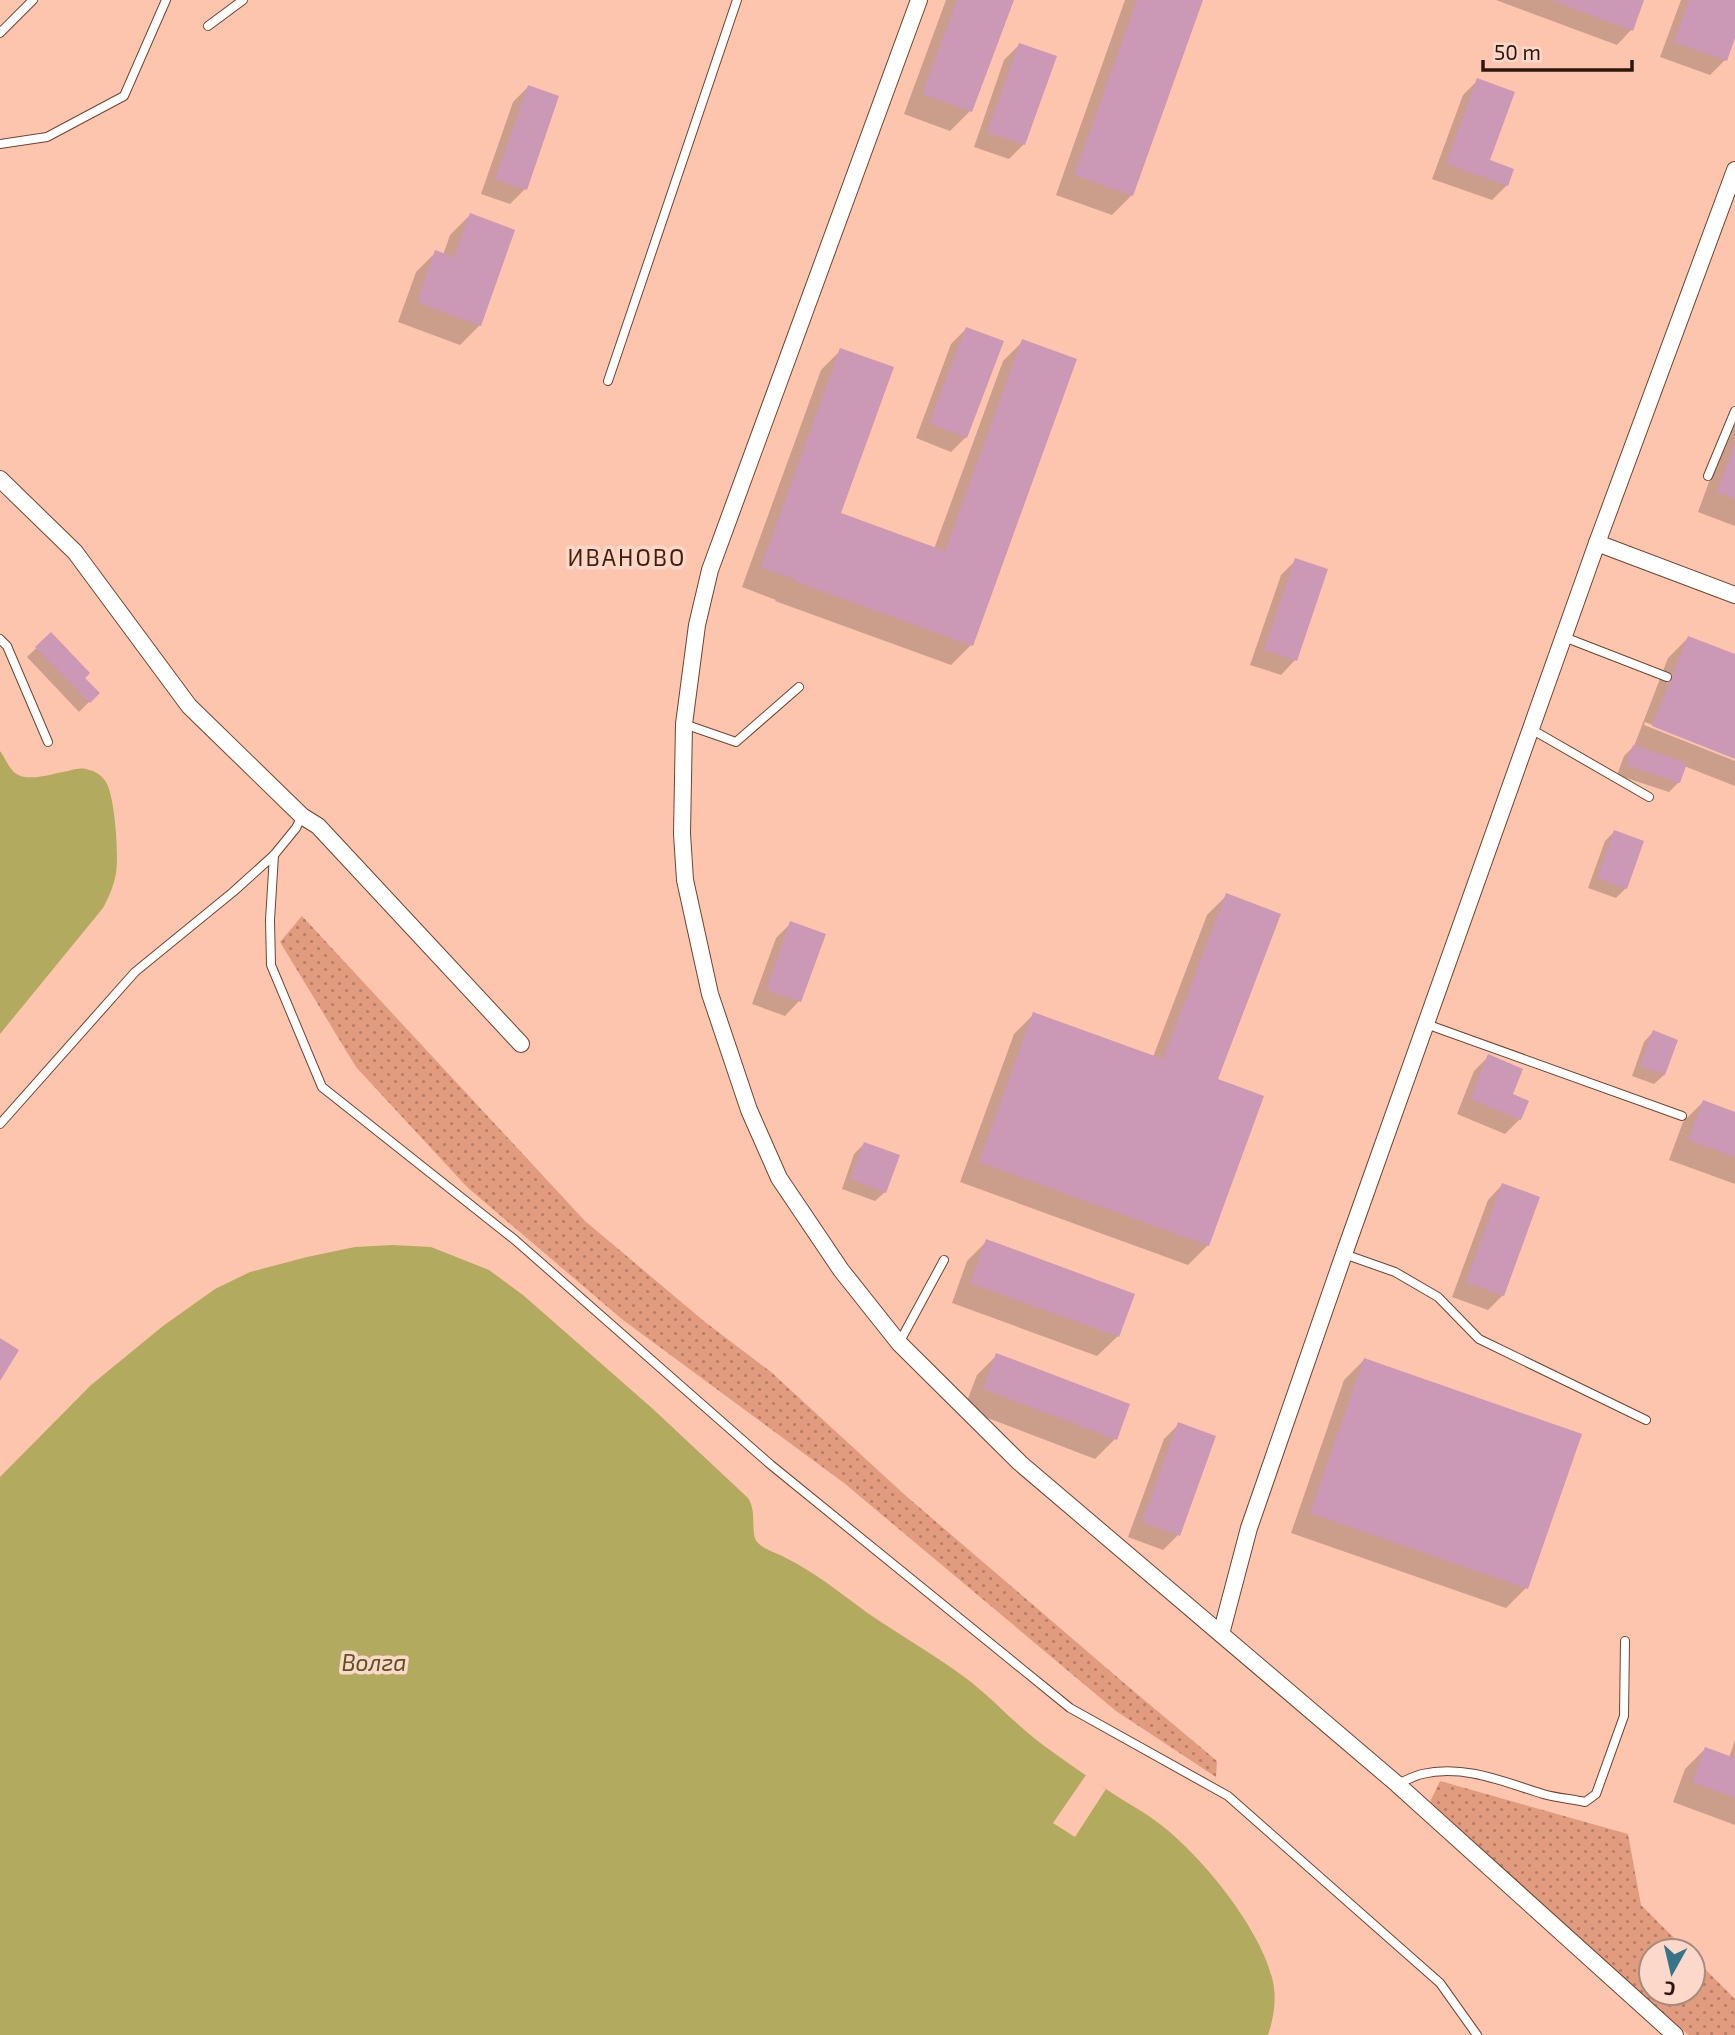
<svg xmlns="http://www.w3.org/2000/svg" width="1735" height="2035" font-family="'Exo 2',sans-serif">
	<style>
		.grass { fill: url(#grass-dots) }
		.water { fill: #b2aa5f }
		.pier { fill: #fec5ae }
		.shadow { fill: #0003 }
		.building { fill: #cb98b6 }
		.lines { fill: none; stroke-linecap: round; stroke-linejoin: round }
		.lane-casing { stroke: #72432f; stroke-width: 10 }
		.street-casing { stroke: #72432f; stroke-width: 18 }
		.lane { stroke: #fff; stroke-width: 8 }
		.street { stroke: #fff; stroke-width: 16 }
		.labels { text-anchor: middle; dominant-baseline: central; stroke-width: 7; stroke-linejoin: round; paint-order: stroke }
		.neighbourhood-label { font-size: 23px; letter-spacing: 2px; fill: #481d08; stroke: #fcd8ca }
		.water-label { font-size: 23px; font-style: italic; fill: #5b551c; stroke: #fcd8ca }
	</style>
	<defs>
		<pattern id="grass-dots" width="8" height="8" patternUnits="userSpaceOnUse" patternTransform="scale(1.75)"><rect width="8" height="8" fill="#e19b7e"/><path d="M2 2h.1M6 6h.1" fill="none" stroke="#b77d66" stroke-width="1.8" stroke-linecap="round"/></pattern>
	</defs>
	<rect width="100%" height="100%" fill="#fec5ae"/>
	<g class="grass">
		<path d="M302,916L585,1221L705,1322L771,1372L906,1496L1124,1683L1217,1761L1216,1777L1116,1711L844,1483L623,1320L467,1187L356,1067L280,942Z"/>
		<path d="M1440,1781L1628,1834L1641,1905L1687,1951H1651V1993H1693V1957L1735,1999V2035H1689L1672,2021L1430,1802Z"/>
	</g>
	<g class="water">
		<path d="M0,751C5,758 9,768 15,773C28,783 54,773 68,771C75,769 82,767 89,770C96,771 102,776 106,782C115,797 119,855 116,873C114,885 109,897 103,908L0,1034Z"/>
		<path d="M392,1245L431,1247L489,1270L523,1295L653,1409L748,1498C758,1513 749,1534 758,1543C765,1550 777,1553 786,1558C800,1565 814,1574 827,1583C841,1593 855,1604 869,1614C903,1637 938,1657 971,1682C996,1702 1017,1726 1043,1745C1065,1761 1089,1778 1112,1793C1127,1803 1143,1811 1157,1822C1200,1853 1267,1935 1274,1988C1276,2004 1273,2020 1268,2035H0V1477L91,1385L163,1326L215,1289L250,1272L307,1257L355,1247Z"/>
	</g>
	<path class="pier" d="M1086,1775L1106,1789L1075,1837L1053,1823Z"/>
	<g class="shadow">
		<path d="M946,0H1012L970,111L950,131L904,114Z"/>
		<path d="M1125,0H1201L1132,195L1112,215L1056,195Z"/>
		<path d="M1496,0H1642L1631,30L1617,45Z"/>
		<path d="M1681,0H1735V33L1725,60L1710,75L1660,57Z"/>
		<path d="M1019,45L1024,144L1009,159L974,147L1004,60Z"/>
		<path d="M1478,80L1488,161L1507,185L1492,200L1432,179L1463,95Z"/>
		<path d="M528,87L525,189L510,204L481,194L513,102Z"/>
		<path d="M470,215L480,325L460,345L398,322L416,272L436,252L443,255L450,235Z"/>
		<path d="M966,329V437L951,452L916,438L951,344Z"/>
		<path d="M1023,341L971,645L951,665L775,601L776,600L742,587L821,370L841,350L839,514L934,549L1003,361Z"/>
		<path d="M1735,411V526L1698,512Z"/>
		<path d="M1296,560L1326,571L1295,660L1281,675L1250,665L1281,575Z"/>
		<path d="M51,634L83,678L98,693L79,712L27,657Z"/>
		<path d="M1688,638L1735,656V757L1645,722L1644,725L1735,761V786L1684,766L1679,782L1669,792L1617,775L1624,756L1634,746L1668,658Z"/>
		<path d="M1614,832L1626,888L1616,898L1588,888L1605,841Z"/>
		<path d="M1227,895L1208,1245L1188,1265L960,1182L1014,1034L1034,1014L1153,1057L1207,915Z"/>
		<path d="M791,923L799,1001L785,1016L752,1004L776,938Z"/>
		<path d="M1653,1032L1664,1075L1654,1084L1632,1076L1644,1042Z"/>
		<path d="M1489,1056L1520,1119L1505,1134L1457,1114L1474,1071Z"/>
		<path d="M1703,1102L1735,1114V1184L1669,1160L1683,1122Z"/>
		<path d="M864,1144L885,1192L875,1201L842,1189L854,1154Z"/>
		<path d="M1502,1185L1503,1295L1488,1310L1452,1297L1488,1200Z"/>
		<path d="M987,1241L1133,1295L1117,1337L1097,1356L952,1303L967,1261Z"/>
		<path d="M997,1355L1115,1439L1095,1459L964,1409L977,1375Z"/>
		<path d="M1364,1360L1526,1588L1506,1608L1291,1533L1344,1380Z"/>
		<path d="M1179,1424L1178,1535L1163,1550L1128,1537L1164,1439Z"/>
		<path d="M1735,1740V1825L1673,1802L1685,1769L1705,1749L1729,1758Z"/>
	</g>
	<g class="building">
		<path d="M957,0H1014L972,112L922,94Z"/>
		<path d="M1137,0H1203L1133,196L1074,175Z"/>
		<path d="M1550,0H1644L1633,31Z"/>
		<path d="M1689,0H1735V38L1727,61L1674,42Z"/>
		<path d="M1019,43L1057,56L1025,145L987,132Z"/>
		<path d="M1477,78L1515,92L1490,160L1514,169L1508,186L1446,164Z"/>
		<path d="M528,85L559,96L527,190L495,179Z"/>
		<path d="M470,213L515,230L481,326L417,302L435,250L454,257Z"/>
		<path d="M966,327L1004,341L967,438L929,423Z"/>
		<path d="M1022,339L1077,359L973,646L794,581L795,580L761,567L840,348L894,367L841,513L945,551Z"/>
		<path d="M1735,443V499L1717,492Z"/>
		<path d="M1295,558L1328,569L1297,661L1264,650Z"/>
		<path d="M51,632L90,673L85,678L100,693L90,703L35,647Z"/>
		<path d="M1688,636L1735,654V759L1652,726Z"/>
		<path d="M1633,745L1687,763L1680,783L1626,765Z"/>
		<path d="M1614,830L1644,841L1627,889L1597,878Z"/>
		<path d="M1226,893L1281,914L1218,1079L1264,1096L1209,1246L979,1162L1033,1012L1163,1059Z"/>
		<path d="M790,921L826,934L801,1002L766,990Z"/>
		<path d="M1653,1030L1678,1040L1665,1075L1640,1066Z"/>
		<path d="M1488,1054L1523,1069L1513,1094L1529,1101L1521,1120L1470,1099Z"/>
		<path d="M1703,1100L1735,1112V1157L1688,1140Z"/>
		<path d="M864,1142L900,1155L886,1193L850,1179Z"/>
		<path d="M1502,1183L1540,1197L1504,1296L1466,1282Z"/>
		<path d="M986,1239L1135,1294L1119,1337L970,1283Z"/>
		<path d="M0,1338L19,1350L0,1381Z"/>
		<path d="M996,1353L1130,1404L1117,1440L983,1389Z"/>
		<path d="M1364,1358L1582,1434L1528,1589L1310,1513Z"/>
		<path d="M1178,1422L1216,1436L1180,1536L1142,1522Z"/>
		<path d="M1705,1747L1735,1758V1798L1692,1782Z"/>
	</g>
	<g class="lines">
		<defs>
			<g id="lane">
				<path d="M208,26L243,0"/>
				<path d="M0,33L33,0"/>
				<path d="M0,144L47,137L124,96L166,0"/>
				<path d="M608,381L737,0"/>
				<path d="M1708,476L1735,411"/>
				<path d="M1564,637L1667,677"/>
				<path d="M0,639L7,646L48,742"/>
				<path d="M684,724L736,742L799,687"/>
				<path d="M1531,729L1649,797"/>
				<path d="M274,855L270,920L271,965L322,1087L515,1240L771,1465L1070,1708L1228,1796L1440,1983L1477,2035"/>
				<path d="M1426,1024L1682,1116"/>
				<path d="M0,1124L135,972L233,892L274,855L296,828L302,816"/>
				<path d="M1344,1254L1395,1272L1438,1297L1479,1339L1646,1420"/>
				<path d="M899,1343L944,1260"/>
				<path d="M1397,1784C1405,1781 1414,1776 1422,1774C1464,1764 1504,1782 1543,1794C1557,1798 1571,1799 1585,1802L1596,1794L1624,1716L1625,1641"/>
			</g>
			<g id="street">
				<path d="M919,0L710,570L697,625L684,724L682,834L685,880L710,994L749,1110L779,1178L841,1270L899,1343L1020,1463L1397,1784L1675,2035"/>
				<path d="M0,479L75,552L189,706L302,816L318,826L521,1044"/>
				<path d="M1597,543L1735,595"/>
				<path d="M1221,1634L1249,1528L1344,1254L1597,543L1735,170"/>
			</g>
		</defs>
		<use href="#lane" class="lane-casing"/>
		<use href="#street" class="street-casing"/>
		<use href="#lane" class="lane"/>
		<use href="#street" class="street"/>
	</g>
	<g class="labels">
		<g class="neighbourhood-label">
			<text x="627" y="557">ИВАНОВО</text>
		</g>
		<g class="water-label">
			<text x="374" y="1662">Волга</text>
		</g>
	</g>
	<g transform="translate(1672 1972) rotate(188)"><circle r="33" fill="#fcd8ca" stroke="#a88b7f" stroke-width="2"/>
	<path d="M0-5L12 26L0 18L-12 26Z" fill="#36748a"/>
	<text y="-10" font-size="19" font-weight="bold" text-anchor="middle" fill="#2b170e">С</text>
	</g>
	<path d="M1483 60v10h149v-10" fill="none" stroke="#2b170e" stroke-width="3.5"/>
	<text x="1494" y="60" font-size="21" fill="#2b170e" stroke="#fcd8ca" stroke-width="5" paint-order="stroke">50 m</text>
</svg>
